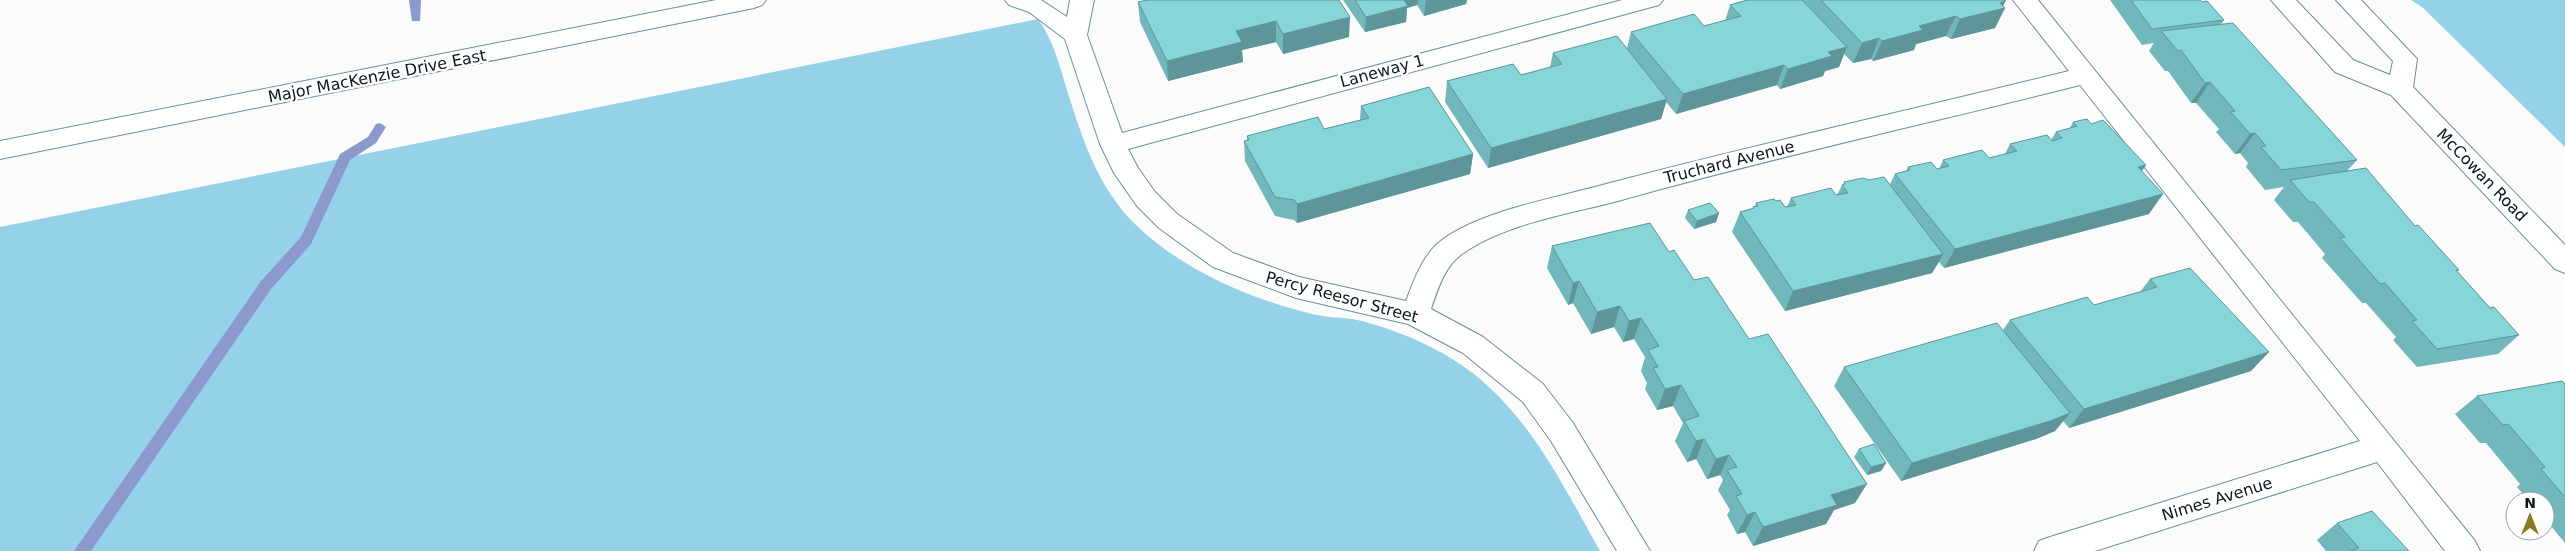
<svg xmlns="http://www.w3.org/2000/svg" width="2565" height="551" font-family="'DejaVu Sans',sans-serif">
	<style>
		.green { fill: #95d2ea }
		.lines { fill: none; stroke-linecap: round; stroke-linejoin: round }
		.stream { fill: #8c99cd; fill-rule: evenodd }
		.minor-casing { stroke: #688f9f; stroke-width: 2 }
		.secondary-casing { stroke: #688f9f; stroke-width: 2 }
		.primary-casing { stroke: #688f9f; stroke-width: 2 }
		.minor { fill: #fff; fill-rule: evenodd }
		.secondary { fill: #fff; fill-rule: evenodd }
		.primary { fill: #fff; fill-rule: evenodd }
		.wall { fill: #72b7bb }
		.shaded-wall { fill: #5d9598 }
		.building { fill: #85d5d9; stroke: #5d9598 }
		.labels { text-anchor: middle; dominant-baseline: central; stroke-width: 5; stroke-linejoin: round; paint-order: stroke }
		.street-label { font-size: 16px; fill: #08181e; stroke: #fff }
	</style>
	<rect width="100%" height="100%" fill="#fbfbfb"/>
	<g class="green">
		<path d="M2411,0H2565V147L2422,7Z"/>
		<path d="M1038,19C1053,40 1059,63 1066,87C1082,137 1097,188 1137,226C1183,270 1250,299 1312,314C1328,318 1346,317 1362,321C1403,332 1447,351 1480,379C1535,426 1565,489 1600,551H0V227Z"/>
	</g>
	<g class="lines">
		<g class="stream">
			<path d="M409,0H421L420,21H412Z"/>
			<path d="M380,123L386,127L376,143L350,160L311,244L271,289L91,551H74L261,281L301,237L340,154L368,137L376,124Z"/>
		</g>
		<defs>
			<path id="minor" d="M1005,0H1041L1067,17L1070,0H1094L1087,35L1122,133L1622,0H1663L1659,5L1128,149L1138,168L1155,192L1177,214L1233,253L1299,277L1406,301C1414,280 1423,254 1442,240C1483,210 1560,197 1610,183C1762,143 1916,109 2069,71L2013,0H2038L2475,541L2480,551H2445L2377,462L2095,551H2034L2039,541L2050,537L2360,441L2080,85C1926,124 1771,158 1618,201C1569,214 1503,224 1462,254C1444,267 1438,289 1431,309L1483,337L1543,384L1573,423L1650,551H1617L1551,441L1523,402L1463,353L1408,324L1296,298L1213,267L1159,228L1137,206L1114,173L1100,144L1065,39L1029,12L1009,5Z"/>
			<path id="secondary" d="M2271,0H2296L2353,60L2390,75L2393,61L2336,0H2361L2417,59L2413,87L2565,245V273L2555,269L2391,95L2335,72Z"/>
			<path id="primary" d="M716,0H766L762,5L754,8L0,159V141Z"/>
		</defs>
		<use href="#minor" class="minor-casing"/>
		<use href="#secondary" class="secondary-casing"/>
		<use href="#primary" class="primary-casing"/>
		<use href="#minor" class="minor"/>
		<use href="#secondary" class="secondary"/>
		<use href="#primary" class="primary"/>
	</g>
	<g class="wall">
		<path d="M1339,0L1349,37L1283,54L1276,42L1242,50L1243,62L1168,81L1140,22L1138,2Z"/>
		<path d="M1343,0H1467L1466,4L1424,16L1417,5L1407,8L1406,22L1365,32Z"/>
		<path d="M1747,0H2006L2003,6L2005,8L1995,28L1951,39L1946,36L1916,44L1914,50L1873,61L1871,59L1853,63L1844,54L1839,67L1825,71L1823,76L1780,89L1777,85L1676,114L1666,102L1661,119L1488,168L1445,102L1447,81L1521,75L1550,67L1553,53L1627,48L1631,32L1704,26L1725,21L1730,5Z"/>
		<path d="M2110,0H2200L2224,20L2221,24L2357,160L2347,171L2415,226L2459,270L2457,272L2490,308L2519,335L2498,354L2417,367L2393,340L2396,337L2366,303H2362L2322,258L2325,254L2298,222H2293L2274,200L2284,187L2265,190L2246,167L2248,163L2240,153L2235,154L2216,132L2219,129L2196,103H2191L2168,71H2165L2149,51L2154,43L2142,45Z"/>
		<path d="M1361,106L1473,154L1470,174L1297,223L1294,220L1275,216L1245,161L1244,141H1247V136L1324,129L1360,120Z"/>
		<path d="M2073,122L2091,124L2142,172L2149,214L1944,268L1939,262L1932,273L1785,311L1732,232L1740,212L1752,209L1753,207L1755,206L1756,203L1776,201L1785,207H1787L1791,198L1837,195L1842,185H1843L1844,182L1869,180L1890,184L1895,174L1906,171L1908,167L1937,169H1939L1943,160L1989,158L2005,154L2010,144L2051,140L2056,132L2070,128Z"/>
		<path d="M1688,210L1719,213L1716,222L1694,229L1685,218Z"/>
		<path d="M1552,246L1669,252L1694,280L1855,503L1834,510L1826,524L1753,546L1745,532L1737,534L1727,515L1730,510L1718,490L1723,480L1720,475L1707,479L1696,459L1687,462L1675,441L1683,423L1673,406L1657,410L1645,389L1647,383L1641,371L1645,357L1634,339L1623,342L1614,327L1591,334L1573,303L1568,305L1547,268Z"/>
		<path d="M2150,279L2251,371L2069,428L2063,421L2055,431L2036,439L1901,481L1834,386L1844,367L2003,330L2010,320L2094,305L2140,292Z"/>
		<path d="M2565,384V543L2545,519V501H2529L2517,487L2520,484L2486,443H2480L2455,414L2477,396Z"/>
		<path d="M1859,449L1886,463L1881,471L1867,475L1854,457Z"/>
		<path d="M2337,523L2409,551H2326L2317,540Z"/>
	</g>
	<g class="shaded-wall">
		<path d="M1399,0H1418L1417,5L1407,8L1406,22L1365,32L1366,17Z"/>
		<path d="M1426,0H1467L1466,4L1424,16Z"/>
		<path d="M2001,0H2006L2002,8H2005L1995,28L1951,39L1960,19Z"/>
		<path d="M1956,16L1946,36L1916,44L1914,50L1873,61L1882,41L1919,26Z"/>
		<path d="M1350,17L1349,37L1283,54V34Z"/>
		<path d="M1276,21V42L1242,50L1243,62L1168,81L1167,61L1236,31Z"/>
		<path d="M1879,38L1871,59L1853,63L1862,43Z"/>
		<path d="M1847,47L1839,67L1825,71L1823,76L1780,89L1788,69L1828,52Z"/>
		<path d="M1784,65L1777,85L1676,114L1683,94Z"/>
		<path d="M2210,82L2196,103H2191L2205,83Z"/>
		<path d="M1667,99L1661,119L1488,168L1491,148Z"/>
		<path d="M2255,133L2240,153L2235,154L2250,134Z"/>
		<path d="M1473,154L1470,174L1297,223V204Z"/>
		<path d="M2146,165L2133,185L2138,167Z"/>
		<path d="M2163,194L2149,214L1944,268L1955,249Z"/>
		<path d="M1719,213L1716,222L1694,229L1697,221Z"/>
		<path d="M1943,254L1932,273L1785,311L1793,291Z"/>
		<path d="M1579,281L1573,303L1568,305L1573,283Z"/>
		<path d="M1620,306L1614,327L1591,334L1597,312Z"/>
		<path d="M1641,318L1634,339L1623,342L1629,321Z"/>
		<path d="M2269,352L2251,371L2069,428L2084,409Z"/>
		<path d="M1681,385L1673,406L1657,410L1665,389Z"/>
		<path d="M2070,413L2055,431L2036,439L1901,481L1912,463Z"/>
		<path d="M1704,439L1696,459L1687,462L1696,441Z"/>
		<path d="M1729,455L1720,475L1707,479L1716,459Z"/>
		<path d="M1886,463L1881,471L1867,475L1871,467Z"/>
		<path d="M1867,484L1855,503L1834,510L1826,524L1753,546L1763,527L1831,495Z"/>
		<path d="M1755,512L1745,532L1737,534L1747,515Z"/>
	</g>
	<g class="building">
		<path d="M1147,0H1339L1350,17L1283,34L1276,21L1236,31L1242,42L1167,61L1138,2Z"/>
		<path d="M1355,0H1404L1408,6L1366,17Z"/>
		<path d="M1747,0H1802L1847,47L1828,52L1832,56L1788,69L1784,65L1683,94L1631,32L1694,14L1704,26L1741,16L1730,5Z"/>
		<path d="M1821,0H2004L2005,1L2000,3L2005,8L1960,19L1956,16L1919,26L1923,30L1882,41L1879,38L1862,43Z"/>
		<path d="M2131,0H2200L2202,2L2207,1L2224,20L2152,29Z"/>
		<path d="M2233,23L2357,160L2281,170L2261,147L2266,146L2255,133L2250,134L2231,112L2235,111L2210,82L2205,83L2181,50L2178,51L2161,31Z"/>
		<path d="M1617,36L1667,99L1491,148L1447,81L1513,64L1521,75L1562,64L1553,53Z"/>
		<path d="M1429,87L1473,154L1297,204L1294,200L1275,197L1244,141L1249,140L1247,136L1318,117L1324,129L1369,118L1361,106Z"/>
		<path d="M2087,119L2091,124L2103,120L2146,165L2138,167L2163,194L1955,249L1895,174L1910,170L1908,167L1931,162L1937,169L1949,166L1943,160L1982,150L1989,158L2017,151L2010,144L2047,135L2052,141L2062,138L2056,132L2077,126L2073,122Z"/>
		<path d="M2366,168L2415,226L2418,225L2459,270H2456L2490,308L2494,307L2519,335L2437,349L2412,321L2417,320L2385,283L2380,284L2340,238L2345,237L2314,202H2309L2290,180Z"/>
		<path d="M1884,177L1943,254L1793,291L1740,212L1754,208L1753,207L1758,206L1756,203L1774,199L1776,201L1780,200L1785,207L1796,205L1791,198L1831,188L1836,195L1848,193L1842,185L1845,184L1844,182L1863,178L1869,180Z"/>
		<path d="M1710,203L1719,213L1697,221L1688,210Z"/>
		<path d="M1650,223L1669,252L1674,250L1694,280L1708,277L1749,339L1768,334L1867,484L1831,495L1837,505L1763,527L1755,512L1747,515L1736,496L1742,494L1727,470L1737,467L1729,455L1716,459L1704,439L1696,441L1684,421L1699,416L1681,385L1665,389L1653,368L1658,367L1648,350L1659,346L1641,318L1629,321L1620,306L1597,312L1579,281L1573,283L1552,246Z"/>
		<path d="M2190,268L2269,352L2084,409L2010,320L2087,297L2094,305L2157,287L2150,279Z"/>
		<path d="M1997,323L2070,413L2050,421L1912,463L1844,367Z"/>
		<path d="M2562,381L2565,384V497L2541,469L2545,467L2508,424L2503,425L2477,396Z"/>
		<path d="M1874,444L1886,463L1871,467L1859,449Z"/>
		<path d="M2372,511L2409,551H2350L2359,548L2337,523Z"/>
	</g>
	<g class="labels">
		<g class="street-label">
			<text transform="translate(1382 71) rotate(-15)">Laneway 1</text>
			<text transform="translate(377 76) rotate(-11)">Major MacKenzie Drive East</text>
			<text transform="translate(1729 162) rotate(-14)">Truchard Avenue</text>
			<text transform="translate(2482 175) rotate(46)">McCowan Road</text>
			<text transform="translate(1342 297) rotate(15)">Percy Reesor Street</text>
			<text transform="translate(2217 499) rotate(-17)">Nimes Avenue</text>
		</g>
	</g>
	<g transform="translate(2530 516)"><circle r="24" fill="#ffffff" stroke="#9ca3a5"/>
	<path d="M0-4L9 19L0 12L-9 19Z" fill="#877c22"/>
	<text y="-8" font-size="14" font-weight="bold" text-anchor="middle" fill="#08181e">N</text>
	</g>
</svg>
